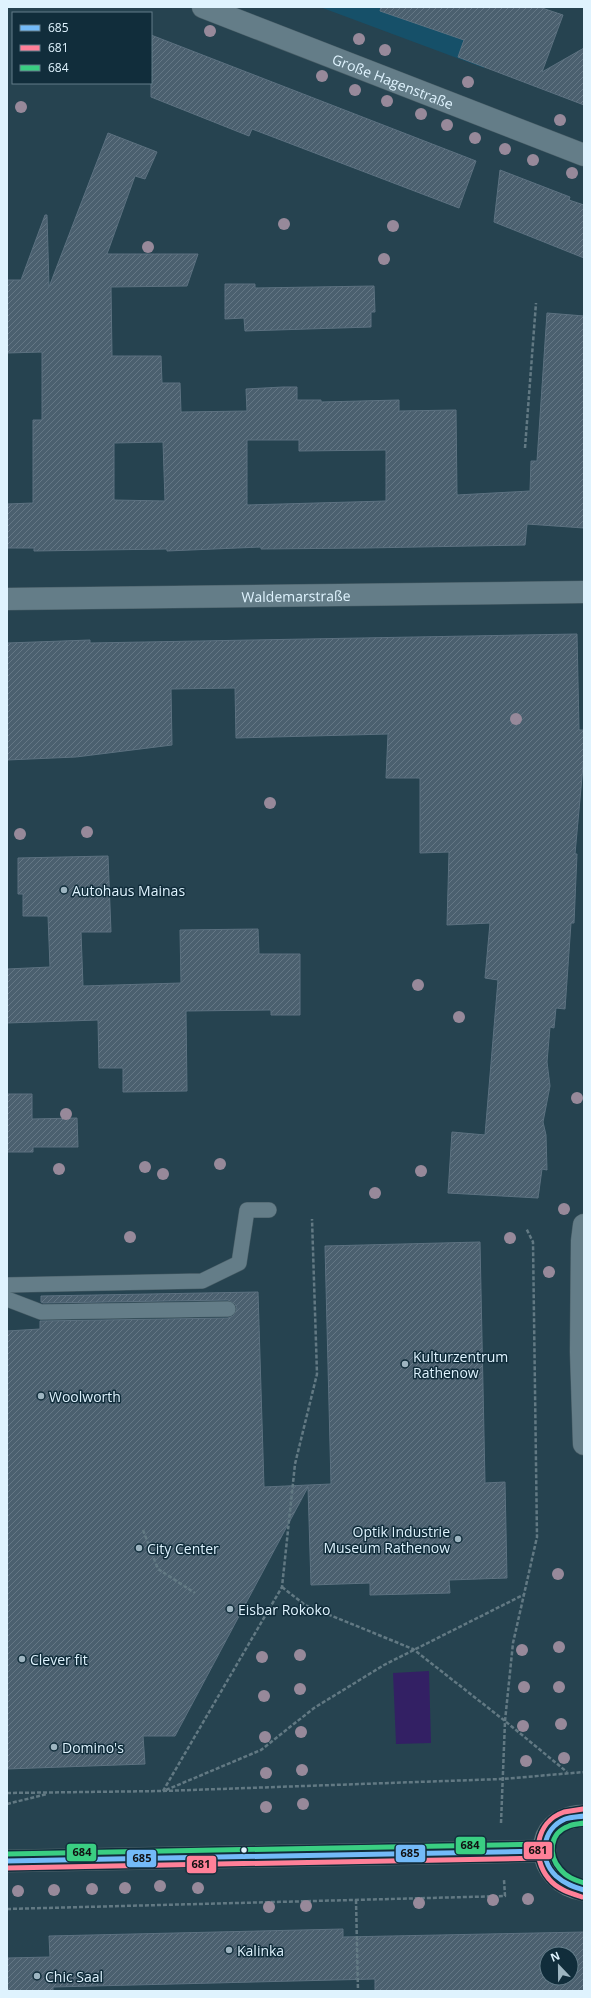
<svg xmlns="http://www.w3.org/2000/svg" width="591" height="1998" font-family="'Open Sans',sans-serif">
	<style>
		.built { fill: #165069 }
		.water { fill: #332064 }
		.building { fill: url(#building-hatch); stroke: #5c7180; fill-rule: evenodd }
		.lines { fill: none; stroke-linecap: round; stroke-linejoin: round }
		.service-casing { stroke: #495e67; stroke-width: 16 }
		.minor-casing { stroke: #495e67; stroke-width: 23 }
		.secondary-casing { stroke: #495e67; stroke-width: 23 }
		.path { stroke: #627983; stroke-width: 2.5; stroke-dasharray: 4 2; stroke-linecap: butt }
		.service { stroke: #647d88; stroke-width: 15 }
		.minor { stroke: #647d88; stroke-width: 22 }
		.secondary { stroke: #6d8288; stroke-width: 22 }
		.bus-1-casing { stroke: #112d3b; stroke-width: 8 }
		.bus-2-casing { stroke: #112d3b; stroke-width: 8 }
		.bus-3-casing { stroke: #112d3b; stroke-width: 8 }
		.bus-1 { stroke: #73baf8; stroke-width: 5 }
		.bus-2 { stroke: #ff8098; stroke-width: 5 }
		.bus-3 { stroke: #3ace82; stroke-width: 5 }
		.tree { fill: #97899a }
		.poi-dot { fill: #9eb5c1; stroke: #112d3b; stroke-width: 1.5 }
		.bus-dot { fill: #dff3fe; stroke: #112d3b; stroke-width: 1.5 }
		.labels { text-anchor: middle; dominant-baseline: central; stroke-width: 3; stroke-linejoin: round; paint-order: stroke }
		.street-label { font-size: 14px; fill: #dff3fe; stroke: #112d3b }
		.poi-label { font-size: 14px; fill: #dff3fe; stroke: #112d3b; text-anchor: start }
		.line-badge { stroke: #112d3b; stroke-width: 1.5 }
		.pale-badge-label { font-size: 11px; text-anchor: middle; font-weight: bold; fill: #111 }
	</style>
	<defs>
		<pattern id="building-hatch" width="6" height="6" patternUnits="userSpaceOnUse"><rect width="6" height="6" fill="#4b606f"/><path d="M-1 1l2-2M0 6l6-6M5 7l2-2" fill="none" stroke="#647785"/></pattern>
	</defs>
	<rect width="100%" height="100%" fill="#264350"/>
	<path class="built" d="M320,7H490L484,68L457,58Z"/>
	<path class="water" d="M429,1671L431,1743L396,1744L393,1673Z"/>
	<g class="building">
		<path d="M381,7H539L563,15L542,72L584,48V105L458,57L464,40L380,11Z"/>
		<path d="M151,35L476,161L459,208L252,129L249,136L151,97Z"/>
		<path d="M108,133L157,152L145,179L135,176L107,254H198L187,286L111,287L112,356H161L162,383H180L181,412L247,411L246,389L283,387H297V400H321V402L399,400V411L456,410L457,495L530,491L531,461H537L547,313L584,316V528L527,524L525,545L366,548L261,549V547L167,551V549L34,551V548H7V504L33,503V420H42V352L7,353V280H21L45,215H47L49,287ZM247,440H299V451L386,450V501L247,505ZM163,442L165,501L114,500V443Z"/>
		<path d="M500,170L570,197L569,200L584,205V258L494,222Z"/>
		<path d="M225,284H255V288L374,286L375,312H371V327L245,331L244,318L225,319Z"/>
		<path d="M577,634L579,730H584V755L575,854H577L574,923H571L565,1009L556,1008L554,1028L550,1027L547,1062L550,1086L543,1122L546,1135L547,1170L542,1169L538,1198L448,1193L452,1132L485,1135L498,980L485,978L490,923L447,925L449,852L420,853V778H386L388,734L236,738L235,688L171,689L172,745L76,757L7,760V643L90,640V643Z"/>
		<path d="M108,856L111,932H81L83,986L181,983L180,930L258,929L259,954H300V1015H271V1010L186,1011L187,1091L123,1092V1068H99L98,1020L7,1023V969L50,967L48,916H23V894H18V858Z"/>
		<path d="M7,1094H32V1119L77,1118L78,1147H33V1152H7Z"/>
		<path d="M480,1242L485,1483L505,1482L507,1578L449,1580L450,1593L370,1595V1583L311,1585L308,1487L175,1736H143L145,1764L7,1769V1331L40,1329V1321L228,1318L233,1316L237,1309L235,1304L228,1300L43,1303L41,1302V1296L258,1292L264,1487L331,1484L325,1246Z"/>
		<path d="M343,1929V1937L584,1932V1991H375V1979L53,1987V1991H7V1958L50,1957L49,1936ZM547,1954H571V1978H547Z"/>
	</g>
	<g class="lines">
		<defs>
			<g id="service">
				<path d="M7,1285L202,1281L239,1263L247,1210H269"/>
				<path d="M7,1299L41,1312L228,1309"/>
			</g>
			<g id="minor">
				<path id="s1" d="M203,7L584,155"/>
				<path id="s2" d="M7,599L584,592"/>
				<path d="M584,1225L582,1241L581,1352L584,1444"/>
			</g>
			<g id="secondary">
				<path d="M584,1816C528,1817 534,1882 584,1890"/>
				<path d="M7,1861L545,1851"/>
			</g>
		</defs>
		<use href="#service" class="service-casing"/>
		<use href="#minor" class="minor-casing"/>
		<use href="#secondary" class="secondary-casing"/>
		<g class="path">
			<path d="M525,448L536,303"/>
			<path d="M143,1530L158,1569L195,1593"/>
			<path d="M282,1587L305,1605L413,1649L505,1721L567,1772"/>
			<path d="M166,1790L261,1750L314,1708L384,1665L523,1595"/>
			<path d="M163,1791L282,1587L295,1464L317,1374L312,1219"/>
			<path d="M7,1793L163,1791L502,1779L584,1772"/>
			<path d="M7,1804L47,1794"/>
			<path d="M501,1823L505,1721L513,1643L537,1537L533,1242L526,1228"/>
			<path d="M356,1900L358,1991"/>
			<path d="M7,1909L505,1896L504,1880"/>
		</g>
		<use href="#service" class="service"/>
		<use href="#minor" class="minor"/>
		<use href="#secondary" class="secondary"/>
		<defs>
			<g id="bus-1">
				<path d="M584,1816C578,1817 571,1817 565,1819C542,1829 538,1859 556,1876C565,1884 574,1887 584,1890"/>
				<path d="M7,1861L545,1851"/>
			</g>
			<g id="bus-2">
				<path d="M7,1868L545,1858"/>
				<path d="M582,1897C570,1893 557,1889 549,1879C531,1858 535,1822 564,1812C570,1811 577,1810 583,1809"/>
			</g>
			<g id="bus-3">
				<path d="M584,1823C579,1824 573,1824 569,1826C549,1833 548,1855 560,1869C566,1877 575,1880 584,1883"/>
				<path d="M7,1854L545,1844"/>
			</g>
		</defs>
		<use href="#bus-1" class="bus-1-casing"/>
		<use href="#bus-2" class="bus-2-casing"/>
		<use href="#bus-3" class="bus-3-casing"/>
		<use href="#bus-1" class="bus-1"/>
		<use href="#bus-2" class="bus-2"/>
		<use href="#bus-3" class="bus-3"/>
	</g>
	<g class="tree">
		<circle cx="210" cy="31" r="6"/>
		<circle cx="359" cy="39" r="6"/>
		<circle cx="385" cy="50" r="6"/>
		<circle cx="322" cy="76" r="6"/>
		<circle cx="468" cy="82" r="6"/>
		<circle cx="355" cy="90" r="6"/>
		<circle cx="387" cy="101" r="6"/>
		<circle cx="21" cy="107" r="6"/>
		<circle cx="421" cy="114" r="6"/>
		<circle cx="560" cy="120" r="6"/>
		<circle cx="447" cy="125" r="6"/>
		<circle cx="475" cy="138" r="6"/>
		<circle cx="505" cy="149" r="6"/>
		<circle cx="533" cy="160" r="6"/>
		<circle cx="572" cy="173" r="6"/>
		<circle cx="284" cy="224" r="6"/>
		<circle cx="393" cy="226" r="6"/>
		<circle cx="148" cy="247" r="6"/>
		<circle cx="384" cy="259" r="6"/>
		<circle cx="516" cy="719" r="6"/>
		<circle cx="270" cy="803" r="6"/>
		<circle cx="87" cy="832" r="6"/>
		<circle cx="20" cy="834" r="6"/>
		<circle cx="418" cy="985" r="6"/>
		<circle cx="459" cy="1017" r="6"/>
		<circle cx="577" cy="1098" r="6"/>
		<circle cx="66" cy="1114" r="6"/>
		<circle cx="220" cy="1164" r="6"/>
		<circle cx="145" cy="1167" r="6"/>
		<circle cx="59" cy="1169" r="6"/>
		<circle cx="421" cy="1171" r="6"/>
		<circle cx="163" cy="1174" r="6"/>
		<circle cx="375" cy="1193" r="6"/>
		<circle cx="564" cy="1209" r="6"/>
		<circle cx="130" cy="1237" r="6"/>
		<circle cx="510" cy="1238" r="6"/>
		<circle cx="549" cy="1272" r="6"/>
		<circle cx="558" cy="1574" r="6"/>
		<circle cx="559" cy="1647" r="6"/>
		<circle cx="522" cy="1650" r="6"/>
		<circle cx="300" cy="1655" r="6"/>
		<circle cx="262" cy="1657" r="6"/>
		<circle cx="524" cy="1687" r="6"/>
		<circle cx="559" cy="1687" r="6"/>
		<circle cx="300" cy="1689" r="6"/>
		<circle cx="264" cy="1696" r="6"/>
		<circle cx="561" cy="1724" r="6"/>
		<circle cx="523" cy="1726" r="6"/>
		<circle cx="301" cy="1732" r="6"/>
		<circle cx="265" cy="1737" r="6"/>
		<circle cx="564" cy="1758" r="6"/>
		<circle cx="526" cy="1761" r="6"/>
		<circle cx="302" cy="1770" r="6"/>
		<circle cx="266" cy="1773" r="6"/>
		<circle cx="303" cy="1804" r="6"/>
		<circle cx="266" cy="1807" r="6"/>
		<circle cx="160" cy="1886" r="6"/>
		<circle cx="125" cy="1888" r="6"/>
		<circle cx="198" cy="1888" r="6"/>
		<circle cx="92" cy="1889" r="6"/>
		<circle cx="54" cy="1890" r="6"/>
		<circle cx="18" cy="1891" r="6"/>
		<circle cx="528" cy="1899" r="6"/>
		<circle cx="493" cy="1900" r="6"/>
		<circle cx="419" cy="1903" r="6"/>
		<circle cx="306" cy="1906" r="6"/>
		<circle cx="269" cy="1907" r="6"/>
	</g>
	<g class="poi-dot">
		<circle cx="64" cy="890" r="4"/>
		<circle cx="405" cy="1364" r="4"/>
		<circle cx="41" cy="1396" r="4"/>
		<circle cx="458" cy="1539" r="4"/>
		<circle cx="139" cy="1548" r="4"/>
		<circle cx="230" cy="1609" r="4"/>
		<circle cx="22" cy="1659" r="4"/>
		<circle cx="54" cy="1747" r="4"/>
		<circle cx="229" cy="1950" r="4"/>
		<circle cx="37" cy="1976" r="4"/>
	</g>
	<circle class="bus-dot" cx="244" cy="1850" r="3.5"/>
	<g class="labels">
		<g class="street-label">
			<text stroke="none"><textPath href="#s1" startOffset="204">Große Hagenstraße</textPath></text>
			<text stroke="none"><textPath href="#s2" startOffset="289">Waldemarstraße</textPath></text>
		</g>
		<g class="poi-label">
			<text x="72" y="890">Autohaus Mainas</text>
			<text x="413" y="1356">Kulturzentrum<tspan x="413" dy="16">Rathenow</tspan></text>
			<text x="49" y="1396">Woolworth</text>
			<text x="450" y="1531" text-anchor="end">Optik Industrie<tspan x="450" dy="16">Museum Rathenow</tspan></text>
			<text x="147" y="1548">City Center</text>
			<text x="238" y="1609">Eisbar Rokoko</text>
			<text x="30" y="1659">Clever fit</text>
			<text x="62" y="1747">Domino's</text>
			<text x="237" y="1950">Kalinka</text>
			<text x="45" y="1976">Chic Saal</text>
		</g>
	</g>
	<g class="line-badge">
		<rect x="455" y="1836" width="31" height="19" rx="4" fill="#3ace82"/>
		<rect x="523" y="1841" width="30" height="19" rx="4" fill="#ff8098"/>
		<rect x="66" y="1843" width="31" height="19" rx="4" fill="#3ace82"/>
		<rect x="395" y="1844" width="31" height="19" rx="4" fill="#73baf8"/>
		<rect x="126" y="1849" width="31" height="19" rx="4" fill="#73baf8"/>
		<rect x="186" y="1855" width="31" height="19" rx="4" fill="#ff8098"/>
	</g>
	<g class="pale-badge-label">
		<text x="470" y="1849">684</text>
		<text x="538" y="1854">681</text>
		<text x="82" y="1856">684</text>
		<text x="410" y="1857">685</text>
		<text x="142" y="1862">685</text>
		<text x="201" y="1868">681</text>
	</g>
	<rect width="591" height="1998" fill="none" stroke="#dff3fe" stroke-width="16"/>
	<rect x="12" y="12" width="140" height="72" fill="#112d3b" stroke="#637c89"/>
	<rect x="20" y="25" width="20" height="6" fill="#73baf8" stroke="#637c89"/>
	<text x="48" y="32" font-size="12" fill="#dff3fe">685</text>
	<rect x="20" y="45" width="20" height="6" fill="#ff8098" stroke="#637c89"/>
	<text x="48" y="52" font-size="12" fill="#dff3fe">681</text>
	<rect x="20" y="65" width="20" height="6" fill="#3ace82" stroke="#637c89"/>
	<text x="48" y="72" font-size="12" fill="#dff3fe">684</text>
	<g transform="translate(559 1966) rotate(338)"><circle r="19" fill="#112d3b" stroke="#637c89"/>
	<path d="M0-3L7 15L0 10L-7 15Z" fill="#9eb5c1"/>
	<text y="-6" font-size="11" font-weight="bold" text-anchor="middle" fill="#dff3fe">N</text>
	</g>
</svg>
